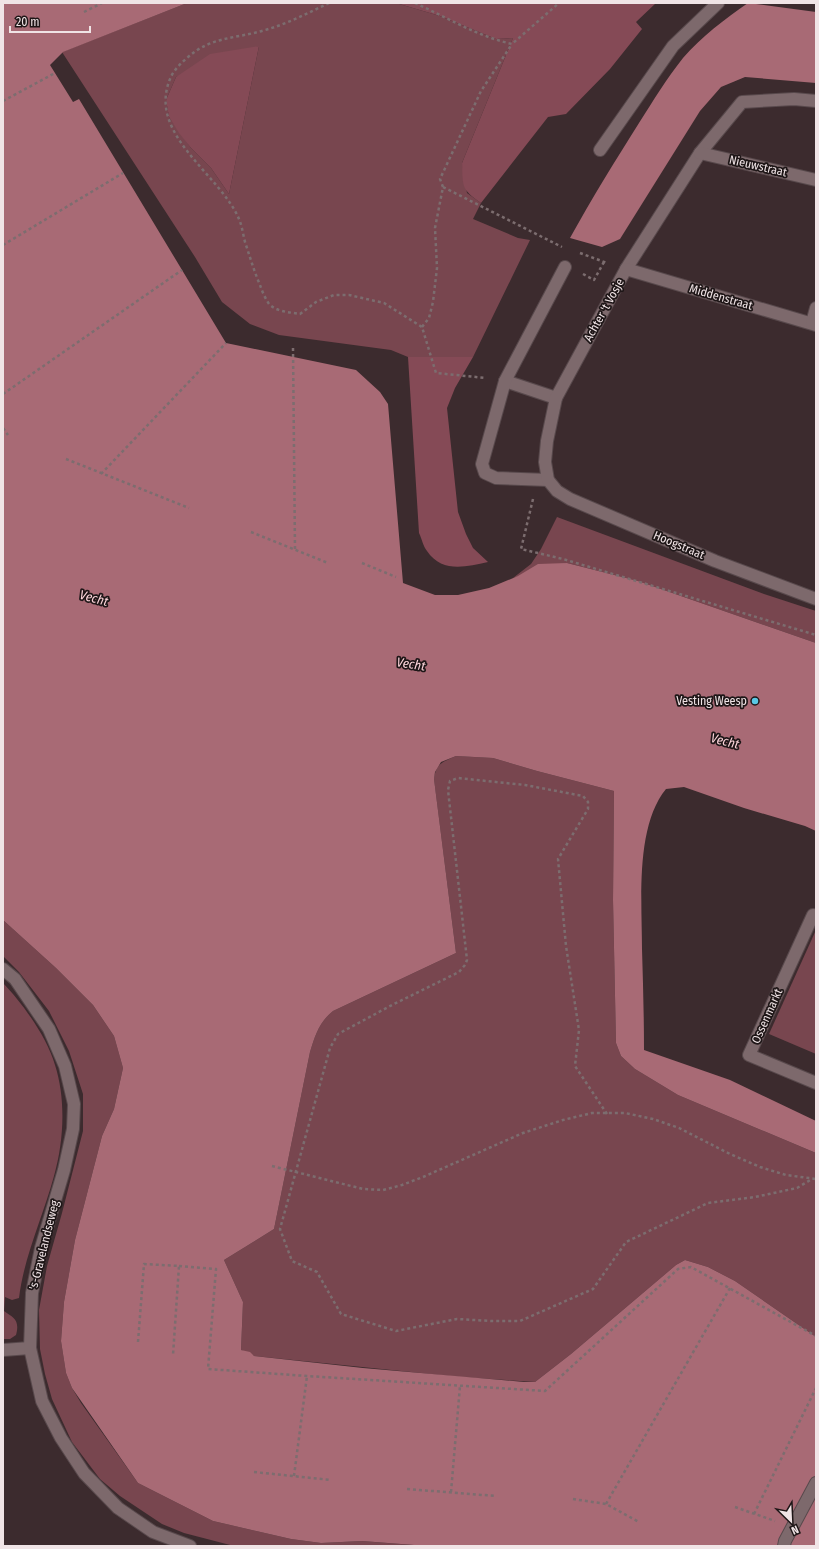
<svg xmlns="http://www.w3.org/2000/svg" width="819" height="1549" font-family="'Fira Sans Condensed',sans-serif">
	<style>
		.green { fill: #78464f; fill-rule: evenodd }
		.forest { fill: #854a56 }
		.water { fill: #a86a75 }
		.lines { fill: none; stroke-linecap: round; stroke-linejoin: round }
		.lane-casing { stroke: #58494c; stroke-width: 14 }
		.street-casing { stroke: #58494c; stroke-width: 14 }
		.path { stroke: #7c6d6f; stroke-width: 2.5; stroke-dasharray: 3 3; stroke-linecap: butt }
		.lane { stroke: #7d696c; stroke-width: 12 }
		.street { stroke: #7d696c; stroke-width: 12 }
		.poi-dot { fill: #5ac8e5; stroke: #1e1617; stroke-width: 1.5 }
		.labels { text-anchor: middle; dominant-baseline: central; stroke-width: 3.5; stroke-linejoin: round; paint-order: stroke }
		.street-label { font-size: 12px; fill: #f0e4e6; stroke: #1e1617 }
		.poi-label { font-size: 12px; fill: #f0e4e6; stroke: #1e1617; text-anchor: end }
		.water-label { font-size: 13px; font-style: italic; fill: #fcd4da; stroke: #1e1617 }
	</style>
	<rect width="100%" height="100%" fill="#3c2b2e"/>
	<g class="green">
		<path d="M187,3H396L440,16L496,39L513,38L462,163L467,193L481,203L473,219L518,238L530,240L473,357H408L391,350L279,335L250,324L222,302L195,257L62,52ZM259,46L229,194L211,168L191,148L169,117L166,100L176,77Z"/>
		<path d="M557,517L764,594L816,611V643L638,581L567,563L513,578L531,564L541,549Z"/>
		<path d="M456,756L493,758L537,771L614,791L613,900L616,1043L621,1056L635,1069L678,1095L816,1153V1337L735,1281L708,1267L685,1260L676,1265L571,1354L535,1382L460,1377L254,1356L241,1350L243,1302L224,1260L274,1229L310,1052C315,1036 319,1022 333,1011L456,953L434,779C436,763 443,762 456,756Z"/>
		<path d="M3,920L56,968L93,1005L114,1036L123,1068L114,1109L102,1136L75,1240L64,1302L61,1341L66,1373L72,1388L81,1403L138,1483L213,1521L291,1539L321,1543L362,1541L426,1546H234L184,1533L162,1524L120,1496L100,1479L72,1442L52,1399L45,1374L40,1349L39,1310L47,1266L62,1213L83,1131V1094L69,1051L49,1011L19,972L3,956Z"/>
		<path d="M816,930V1054L769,1034Z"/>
		<path d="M3,983C23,1004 47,1037 55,1065C66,1099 64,1141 54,1176C43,1217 24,1256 19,1298L12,1300L5,1297L4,1311C14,1318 20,1320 16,1335L10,1339H3Z"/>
	</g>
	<g class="forest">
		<path d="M396,3H656L636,22L642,29L610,69L566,114L548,117L481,203C461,189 463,187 462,163L513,38L496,39L440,16Z"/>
		<path d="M259,46L229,194L211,168L191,148L179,133L169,117L166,100L176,77L210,54Z"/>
		<path d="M408,357H473L455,388L447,408L458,512L466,534L473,548L488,562C465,567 442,573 427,551C423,546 422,539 419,533Z"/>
	</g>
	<g class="water">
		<path d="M3,3H187L63,52L50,65L73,102L79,99L226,343L356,370L380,392L388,404L403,583L435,595H458L489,588L518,576L538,564L567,563L638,581L816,643V831L805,826L744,808L684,787L666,789C635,827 642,902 642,949C643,983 644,1016 644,1050L730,1080L816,1121V1153L678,1095L635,1069L621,1056L616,1043L613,900L614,791L537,771L493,758L456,756L441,762L435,772L434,779L456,953L333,1011C319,1022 315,1036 310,1052L274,1229L224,1260L243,1302L241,1350L250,1352L254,1356L363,1368L524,1382H535L571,1354L676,1265L685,1260L708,1267L735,1281L816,1337V1546H427L362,1541L321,1543L291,1539L213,1521L138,1483L72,1388L66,1373L61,1341L64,1302L75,1240L102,1136L114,1109L123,1068L114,1036L93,1005L56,968L3,920Z"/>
		<path d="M748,3L816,12V83L745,77L721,87L700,111L620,239L602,247L570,238C592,198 615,161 639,123C653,101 667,78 683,58C702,36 725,19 748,3Z"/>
	</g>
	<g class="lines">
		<defs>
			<g id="lane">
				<path d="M505,381L556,398"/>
				<path d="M548,480L496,478L485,473L482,464L505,381L565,267"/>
				<path d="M3,1350L30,1348"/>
			</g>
			<g id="street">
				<path d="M816,101L794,99L742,102L700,153L626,269L556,398L547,441L545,462L548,480L557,491L570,499L715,561L816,599"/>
				<path d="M600,150L673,46L718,3"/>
				<path d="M700,153L816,180"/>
				<path d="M626,269L816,325"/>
				<path d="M812,323L816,308"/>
				<path d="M816,916L813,915L749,1055L816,1083"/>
				<path d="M3,969L15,979L49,1029L65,1066L74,1104L73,1129L64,1170L41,1248L32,1293L30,1348L42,1401L61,1438L84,1473L118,1508L153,1532L190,1546"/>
				<path d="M784,1546L785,1541L816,1483"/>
			</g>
		</defs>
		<use href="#lane" class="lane-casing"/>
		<use href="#street" class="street-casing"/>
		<g class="path">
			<path d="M329,3C308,13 287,24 265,30C236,39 211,36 187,58C180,64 173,71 170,79C147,135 220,174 239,219C242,226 243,234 245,242C250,257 254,271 260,285C262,291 265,298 269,304C277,312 289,312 300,314L316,302L334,295H349L384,303L422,327L436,373L486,378"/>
			<path d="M415,3C448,18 477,36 512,44L559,3"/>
			<path d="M84,12L102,3"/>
			<path d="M3,101L55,73"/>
			<path d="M443,187L440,179L481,91L512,44"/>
			<path d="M3,245L123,173"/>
			<path d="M580,253L607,263"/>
			<path d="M583,274L594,280L604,262"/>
			<path d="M422,327L429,318L433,302L437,268L435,228L443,187L562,247"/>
			<path d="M293,348L295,550"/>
			<path d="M3,394L182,270"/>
			<path d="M3,428L8,435"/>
			<path d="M66,459L189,508"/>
			<path d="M101,474L226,343"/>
			<path d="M533,499L521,549L563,559L816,635"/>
			<path d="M251,532L328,563"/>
			<path d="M362,563L396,577"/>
			<path d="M607,1114L575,1066L579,1030L566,946L558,859L588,809V802L583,796L525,785L458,778L450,781L448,790L467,960L465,965L459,972L392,1005L338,1034L330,1048L280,1229L292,1261L317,1272L341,1314L396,1331L457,1319L491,1321H520L593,1289L626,1242L708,1203L755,1197L797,1188L812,1179"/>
			<path d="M272,1166L363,1189L383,1190L402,1185L423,1177L523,1133L563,1120L592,1113H625L653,1119L679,1128L730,1154L760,1167L786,1175L816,1179"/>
			<path d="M179,1266L216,1269L208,1369L307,1376L545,1391L678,1269L691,1267L816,1336"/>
			<path d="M138,1342L144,1264L179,1266L173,1355"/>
			<path d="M254,1472L331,1480"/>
			<path d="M294,1476L307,1376"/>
			<path d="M407,1489L496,1496"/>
			<path d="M451,1492L460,1386"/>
			<path d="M573,1499L606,1504L639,1522"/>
			<path d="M606,1504L730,1288"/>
			<path d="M735,1507L775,1521"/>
			<path d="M754,1514L816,1388"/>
		</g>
		<use href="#lane" class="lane"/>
		<use href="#street" class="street"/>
	</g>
	<circle class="poi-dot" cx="755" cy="701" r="4"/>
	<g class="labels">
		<g class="street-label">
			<text transform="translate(758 166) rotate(13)">Nieuwstraat</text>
			<text transform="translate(721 297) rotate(16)">Middenstraat</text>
			<text transform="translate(604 310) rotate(-61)">Achter 't Vosje</text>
			<text transform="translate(679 545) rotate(23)">Hoogstraat</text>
			<text transform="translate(767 1016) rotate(-66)">Ossenmarkt</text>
			<text transform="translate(44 1245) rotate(-76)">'s-Gravelandseweg</text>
		</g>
		<g class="poi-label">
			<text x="747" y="701">Vesting Weesp</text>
		</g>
		<g class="water-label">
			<text transform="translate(94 598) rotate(15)">Vecht</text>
			<text transform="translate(411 664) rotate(9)">Vecht</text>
			<text transform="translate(725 741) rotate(14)">Vecht</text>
		</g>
	</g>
	<rect width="819" height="1549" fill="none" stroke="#f0e4e6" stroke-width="8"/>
	<g transform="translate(791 1521) rotate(156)" stroke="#1e1617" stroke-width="3" paint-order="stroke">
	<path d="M0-3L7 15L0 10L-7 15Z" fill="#f0e4e6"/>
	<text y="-6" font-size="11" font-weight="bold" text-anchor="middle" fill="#f0e4e6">N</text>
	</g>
	<path d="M10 26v6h80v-6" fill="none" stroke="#f0e4e6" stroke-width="2"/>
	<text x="16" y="26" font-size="12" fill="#f0e4e6" stroke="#1e1617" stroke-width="3" paint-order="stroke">20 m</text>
</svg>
